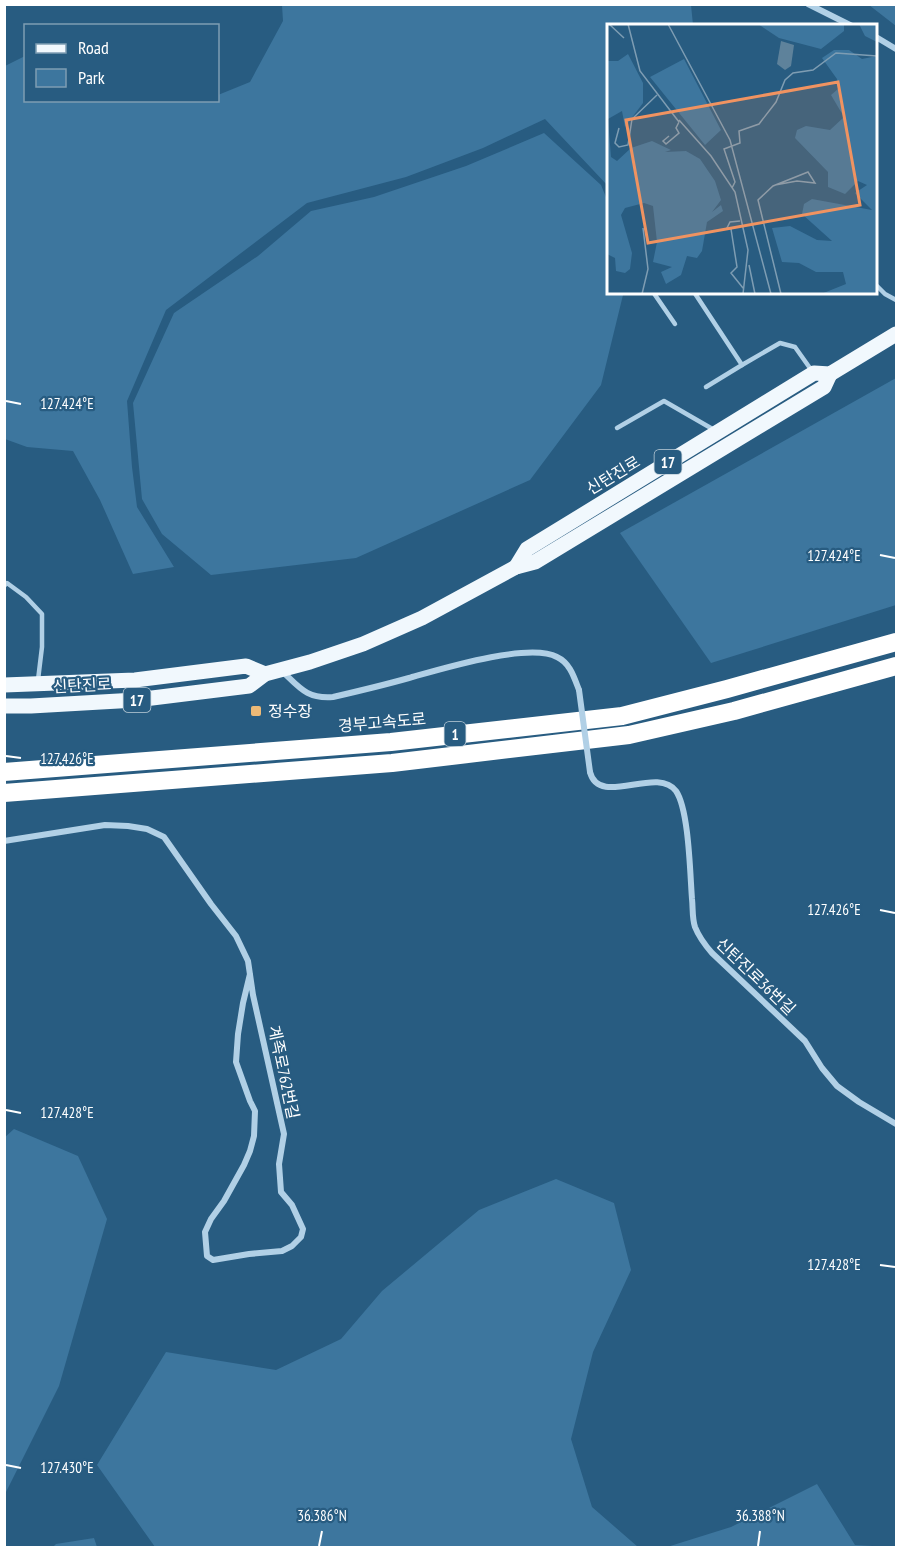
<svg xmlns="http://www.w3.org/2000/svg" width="901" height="1552" font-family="'PT Sans Narrow','Noto Sans KR',sans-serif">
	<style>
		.green { fill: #3d769e }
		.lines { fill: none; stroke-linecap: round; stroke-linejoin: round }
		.service { stroke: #b1d0e6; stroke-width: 4.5 }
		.minor { stroke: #b1d0e6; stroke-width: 6 }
		.primary { stroke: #f1f8fd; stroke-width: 15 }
		.motorway { stroke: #fff; stroke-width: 18 }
		.minor-bridge { stroke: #b1d0e6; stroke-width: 6 }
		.ticks { fill: none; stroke: #fff; stroke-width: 2 }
		.poi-dot { fill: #edba77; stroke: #285c81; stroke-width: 2 }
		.labels { text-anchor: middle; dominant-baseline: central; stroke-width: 4.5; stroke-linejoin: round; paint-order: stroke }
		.shield { fill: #285c81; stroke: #beced9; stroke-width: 1.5 }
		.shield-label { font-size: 15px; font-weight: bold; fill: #fff }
		.street-label { font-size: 16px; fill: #fff; stroke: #285c81 }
		.poi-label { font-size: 16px; fill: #fff; stroke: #285c81; text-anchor: start }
		.inset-road { fill: none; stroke: #7e9db3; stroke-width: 1.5 }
		.view { fill: #f09361; fill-opacity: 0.15; stroke: #f09361; stroke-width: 3 }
		.inset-edge { fill: none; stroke: #fff; stroke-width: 3 }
		.ticks-label { font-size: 15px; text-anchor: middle; fill: #fff; stroke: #285c81; stroke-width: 4.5; stroke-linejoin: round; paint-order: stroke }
	</style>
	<rect width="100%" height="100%" fill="#285c81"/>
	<g class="green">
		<path d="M282,5H691L693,25L608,26V186L545,119L483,148L406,177L307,203L166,310L127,401L132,467L137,507L174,567L133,574L100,500L73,451L27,447L5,439V66L25,56L26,100H218V95L250,82L283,21Z"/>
		<path d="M869,5H896V26Z"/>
		<path d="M544,133L601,185L608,202V292L623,293V295L601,385L530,480L356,558L211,575L162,534L142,499L133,403L174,313L258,256L311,211L374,197L466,166Z"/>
		<path d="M896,378V605L711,663L620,533Z"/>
		<path d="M14,1129L78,1156L107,1219L59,1386L5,1494L4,1138Z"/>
		<path d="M556,1179L614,1203L631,1270L593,1352L571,1439L592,1507L638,1547H155L97,1465L166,1352L276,1370L341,1339L382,1291L479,1210Z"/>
		<path d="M817,1484L855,1545L890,1547H667L731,1527Z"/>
		<path d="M94,1538L97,1547H53L56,1544Z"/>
	</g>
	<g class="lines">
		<g class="service">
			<path d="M876,285L885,294L896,300"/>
			<path d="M653,292L675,324"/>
			<path d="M694,292L742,365L780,343L795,347L812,371"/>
			<path d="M706,387L742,365"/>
			<path d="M617,428L664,401L716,431"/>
			<path d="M4,586L7,583L26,597L42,614V647L38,680"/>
		</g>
		<g class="minor">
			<path d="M808,4L852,26"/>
			<path d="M876,37L896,49"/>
			<path d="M282,671C300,688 307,699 333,697C359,691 384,685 409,678C441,669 529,642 557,657C570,663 574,677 579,690"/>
			<path d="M590,772C599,808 657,765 676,791C689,810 690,874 692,899C693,908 692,918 695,927C699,937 705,945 712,953L805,1041L822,1068L837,1086L859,1102L896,1124"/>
			<path d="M4,841L105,825L128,826L147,829L164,837L211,904L236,936L248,961L253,995L284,1134L279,1164L281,1192L292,1205L303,1229L301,1237L292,1246L282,1251L249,1254L213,1260L207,1256L205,1232L211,1219L224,1201L244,1165L250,1151L254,1136L255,1111L250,1101L236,1062L238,1034L243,1003L250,974"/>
		</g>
		<g class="primary">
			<path d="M516,567L527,549L814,373L830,374L896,334"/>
			<path d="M4,685L135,680L246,666L265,674"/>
			<path d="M4,706H31L136,700L249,686L265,674L310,662L363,644L422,618L516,567L535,562L824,387L830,374"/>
		</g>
		<g class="motorway">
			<path d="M4,772L391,742L622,716L727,689L896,642"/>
			<path d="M4,793L392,763L629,735L734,711L896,666"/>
		</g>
		<path class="minor-bridge" d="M579,690L590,772"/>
	</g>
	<path class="ticks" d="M6,401L21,404M880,555L895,558M6,756L21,758M880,910L895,913M6,1110L21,1113M880,1265L895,1267M6,1465L21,1468M319,1546L322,1531M758,1546L760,1531"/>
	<rect class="poi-dot" x="250" y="705" width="12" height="12" rx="3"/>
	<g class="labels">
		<g class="shield">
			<rect x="654.5" y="450" width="27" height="24" rx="4.5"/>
			<rect x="123.5" y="688" width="27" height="24" rx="4.5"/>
			<rect x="444.5" y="722" width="21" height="24" rx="4.5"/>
		</g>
		<g class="shield-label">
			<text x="668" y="462">17</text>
			<text x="137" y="700">17</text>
			<text x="455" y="734">1</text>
		</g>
		<g class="street-label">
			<text transform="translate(613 475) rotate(-31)">신탄진로</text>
			<text transform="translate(82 685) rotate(-3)">신탄진로</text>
			<text transform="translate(382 722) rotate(-5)">경부고속도로</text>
			<text transform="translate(756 976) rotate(44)">신탄진로36번길</text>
			<text transform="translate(284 1072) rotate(78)">계족로762번길</text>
		</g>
		<g class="poi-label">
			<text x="268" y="711">정수장</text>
		</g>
	</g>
	<g transform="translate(607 24)">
		<rect width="270" height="270" fill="#285c81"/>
		<path d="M151,0H237V7L214,25L172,14ZM252,0H270V18L258,12ZM227,26H242L255,35L270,32V270H214L239,260L236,248H209L192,239L175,238L165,204L183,202L210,216L225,217L195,190L197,180L205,175L265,186L248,169L260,161L251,157L238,170L221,163V148L188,114L190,106L199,102L223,106L237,93L224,71L231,65L230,55L215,34ZM21,30L36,59V79L18,103L15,87L1,95L4,133L10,137L24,124L45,117L64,126L58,128L79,127L93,135L108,157L114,176L105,188L114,181L116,187L100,198L95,227L90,234L80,232L74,251L59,260L54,248L65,243L46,238L50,218L46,182L37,179L18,184L14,191L25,229L23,245L18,249L9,247L8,234L0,230V37H11ZM77,35L114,106L98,121L43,53Z" fill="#3d769e"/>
		<path d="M174,17L187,21L184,42L178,46L170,40Z" fill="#5e829b"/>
		<path class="inset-road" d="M2,0L17,14M21,0L33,47L72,98M61,0L123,116L164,270M72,96L104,132L128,168L141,226L136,270M12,104L8,119L12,123L21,121L25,95L50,71M62,112L56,117L59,120L72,109L69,104L72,98M168,161L190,157L208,159L201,148L166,162L151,176L174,270M125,164L128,158L117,125L133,119L132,107L152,100L169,78L178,56L186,49L206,46L229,29L270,32M133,197L123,198L120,204L124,205L130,243L124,249L136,264M142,241L148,270M35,270L41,245L36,204"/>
		<path class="view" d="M231,58L253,181L41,219L19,96Z"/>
		<rect width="270" height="270" class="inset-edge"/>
	</g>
	<g class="ticks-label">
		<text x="67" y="409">127.424°E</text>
		<text x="834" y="561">127.424°E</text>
		<text x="67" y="764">127.426°E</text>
		<text x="834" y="915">127.426°E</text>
		<text x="67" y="1118">127.428°E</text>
		<text x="834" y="1270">127.428°E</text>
		<text x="67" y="1473">127.430°E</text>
		<text x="322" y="1521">36.386°N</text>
		<text x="760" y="1521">36.388°N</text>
	</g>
	<rect width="901" height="1552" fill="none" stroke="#ffffff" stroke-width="12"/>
	<rect x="24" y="24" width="195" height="78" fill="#285c81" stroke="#7e9db3" stroke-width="1.5"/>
	<rect x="36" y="44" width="30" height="9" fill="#f1f8fd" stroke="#7e9db3" stroke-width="1.5"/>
	<text x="78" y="54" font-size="18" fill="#ffffff">Road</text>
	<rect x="36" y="69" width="30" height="18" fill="#3d769e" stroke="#7e9db3" stroke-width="1.5"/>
	<text x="78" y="84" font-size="18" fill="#ffffff">Park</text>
</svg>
